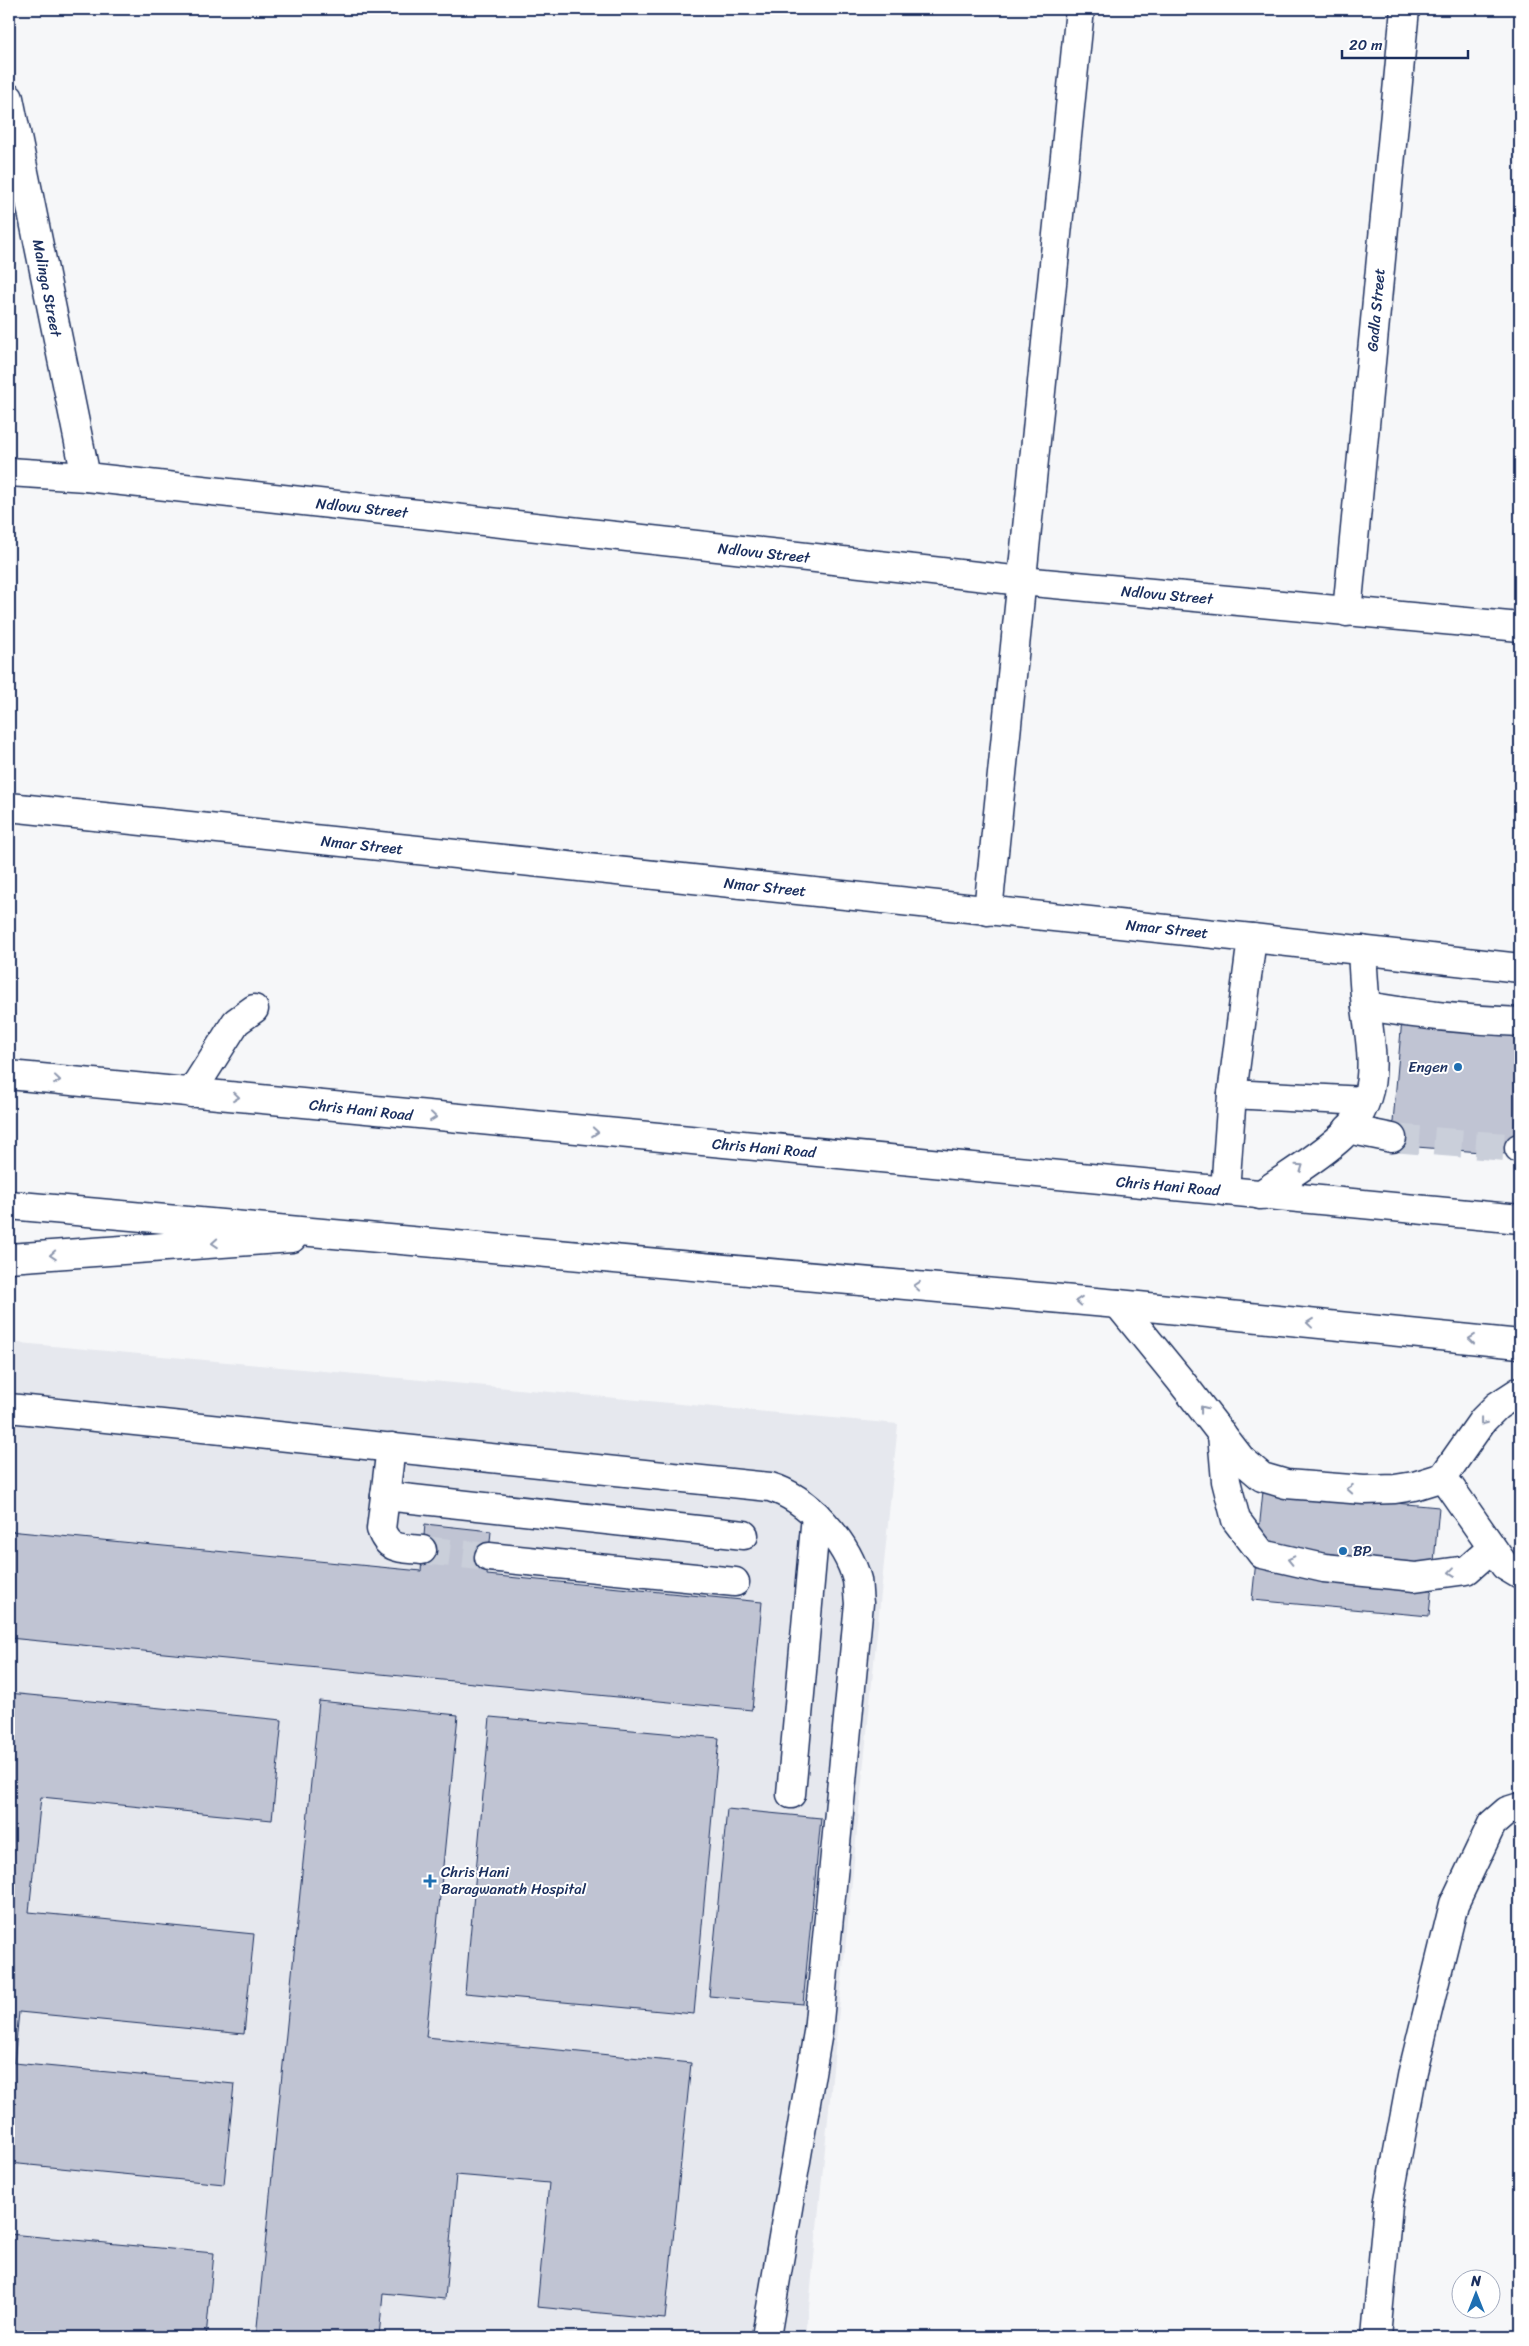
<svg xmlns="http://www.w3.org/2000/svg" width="1529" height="2346" font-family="Sriracha,sans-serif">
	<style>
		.built { fill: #e6e8ee }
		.building { fill: #c0c4d3; stroke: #1b2f5e }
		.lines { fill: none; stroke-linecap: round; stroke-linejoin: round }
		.minor-tunnel { stroke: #cacfda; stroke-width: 28; stroke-dasharray: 28 14; stroke-linecap: butt }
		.minor-casing { stroke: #1b2f5e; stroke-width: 31 }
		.major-casing { stroke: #1b2f5e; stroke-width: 31 }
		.minor { stroke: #fff; stroke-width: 28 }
		.major { stroke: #fff; stroke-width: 28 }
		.oneway { stroke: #8d97ae }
		.poi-dot { fill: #1f6fb2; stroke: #fff; stroke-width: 2 }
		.labels { text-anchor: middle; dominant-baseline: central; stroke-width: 4; stroke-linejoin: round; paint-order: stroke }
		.street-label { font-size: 15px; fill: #1b2f5e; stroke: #fff }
		.poi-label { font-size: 15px; fill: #1b2f5e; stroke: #fff; text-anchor: start }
	</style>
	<rect width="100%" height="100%" fill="#f6f7f9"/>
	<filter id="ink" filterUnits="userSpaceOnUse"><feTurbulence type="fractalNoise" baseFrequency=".02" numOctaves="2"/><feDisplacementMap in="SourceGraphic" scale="10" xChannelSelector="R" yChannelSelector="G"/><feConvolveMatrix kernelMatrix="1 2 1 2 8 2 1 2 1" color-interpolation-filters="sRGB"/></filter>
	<g filter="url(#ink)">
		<path class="built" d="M9,1342L898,1424L806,2337H9Z"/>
		<g class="building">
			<path d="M1402,1019L1520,1029L1519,1155L1391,1145Z"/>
			<path d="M1263,1491L1439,1507L1429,1616L1252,1600Z"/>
			<path d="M425,1524L491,1531L487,1575L762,1602L752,1710L9,1638V1531L421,1571Z"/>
			<path d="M9,1693L282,1720L272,1820L41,1797L29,1912L254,1934L244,2034L19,2012L14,2063L234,2084L224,2184L9,2163Z"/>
			<path d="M319,1701L458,1715L426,2037L691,2063L665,2319L537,2307L549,2183L456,2175L445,2299L383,2293L379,2337H256Z"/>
			<path d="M490,1717L719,1738L694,2014L465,1993Z"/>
			<path d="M727,1809L821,1818L803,2004L709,1996Z"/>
			<path d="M9,2234L214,2253L206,2337H37L9,2334Z"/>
		</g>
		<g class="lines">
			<g class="minor-tunnel">
				<path d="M1392,1138L1519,1148"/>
				<path d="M422,1550L489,1557"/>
			</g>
			<defs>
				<g id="minor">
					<path d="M9,98L86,477"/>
					<path d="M9,472L86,477L1022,581L1520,627"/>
					<path d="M1347,612L1405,9"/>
					<path d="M9,807L1252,938L1520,968"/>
					<path d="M988,911L1080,9"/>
					<path d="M1366,1006C1418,1015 1468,1020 1520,1022"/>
					<path d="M191,1093L236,1022L254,1009"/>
					<path d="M1232,1094L1365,1101"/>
					<path d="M1348,1129L1392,1138"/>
					<path d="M1519,1148H1520"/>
					<path d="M1225,1191L1232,1094L1252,938"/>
					<path d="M1260,1195C1287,1176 1317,1159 1341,1137C1382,1099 1372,1056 1366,1007C1364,988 1363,969 1362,950"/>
					<path d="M9,1258L292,1238"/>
					<path d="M1118,1304L1180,1380L1241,1459L1262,1477L1286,1484L1364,1490L1395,1489L1414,1486L1443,1477L1483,1420L1497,1406L1520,1391"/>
					<path d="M9,1408L770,1487C808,1498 847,1542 857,1580C858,1587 858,1596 859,1603L818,2032L766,2337"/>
					<path d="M1222,1434L1226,1481L1236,1520L1262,1554L1324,1568L1415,1577L1467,1570L1492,1548"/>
					<path d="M391,1447L381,1529C388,1551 403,1548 422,1550"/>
					<path d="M1443,1477L1505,1566L1520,1575"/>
					<path d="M385,1496L744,1535"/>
					<path d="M489,1557L735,1582"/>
					<path d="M791,1794L816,1515"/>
					<path d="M1376,2337L1388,2205L1413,2071L1454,1904L1492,1824L1507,1811L1520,1807"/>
				</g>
				<g id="major">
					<path d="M9,1075L1520,1219"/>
					<path d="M9,1205L1118,1304L1520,1344"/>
				</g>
			</defs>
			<use href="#minor" class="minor-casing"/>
			<use href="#major" class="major-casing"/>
			<use href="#minor" class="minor"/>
			<use href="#major" class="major"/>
		</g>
		<defs><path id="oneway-chevron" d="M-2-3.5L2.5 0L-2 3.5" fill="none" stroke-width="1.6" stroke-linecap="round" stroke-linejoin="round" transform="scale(1.25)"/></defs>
		<g class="oneway">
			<use href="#oneway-chevron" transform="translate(57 1080) rotate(6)"/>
			<use href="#oneway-chevron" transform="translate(236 1097) rotate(6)"/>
			<use href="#oneway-chevron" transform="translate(433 1117) rotate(6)"/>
			<use href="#oneway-chevron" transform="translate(595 1132) rotate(5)"/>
			<use href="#oneway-chevron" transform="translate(1300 1167) rotate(-35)"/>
			<use href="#oneway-chevron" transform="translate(215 1243) rotate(176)"/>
			<use href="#oneway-chevron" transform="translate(53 1255) rotate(176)"/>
			<use href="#oneway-chevron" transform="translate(917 1286) rotate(-175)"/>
			<use href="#oneway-chevron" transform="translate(1079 1301) rotate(-175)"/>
			<use href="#oneway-chevron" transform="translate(1310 1323) rotate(-174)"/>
			<use href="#oneway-chevron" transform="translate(1472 1339) rotate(-174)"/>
			<use href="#oneway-chevron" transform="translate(1203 1409) rotate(-128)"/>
			<use href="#oneway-chevron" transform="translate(1483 1422) rotate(128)"/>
			<use href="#oneway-chevron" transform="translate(1350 1489) rotate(-176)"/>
			<use href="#oneway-chevron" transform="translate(1291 1560) rotate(-167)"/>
			<use href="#oneway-chevron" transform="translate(1452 1572) rotate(173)"/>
		</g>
	</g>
	<g class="poi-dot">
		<circle cx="1458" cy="1067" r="5"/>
		<circle cx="1343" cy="1551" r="5"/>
		<path d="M427.5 1873.5h5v5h5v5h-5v5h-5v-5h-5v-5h5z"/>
	</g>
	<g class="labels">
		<g class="street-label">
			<text transform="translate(47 288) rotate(79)">Malinga Street</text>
			<text transform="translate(1376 310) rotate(-85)">Gadla Street</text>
			<text transform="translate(362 508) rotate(6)">Ndlovu Street</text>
			<text transform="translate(764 553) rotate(6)">Ndlovu Street</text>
			<text transform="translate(1167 595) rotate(5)">Ndlovu Street</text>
			<text transform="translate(362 845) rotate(6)">Nmar Street</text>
			<text transform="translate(765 887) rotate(6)">Nmar Street</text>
			<text transform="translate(1167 929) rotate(6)">Nmar Street</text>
			<text transform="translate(361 1110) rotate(6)">Chris Hani Road</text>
			<text transform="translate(764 1148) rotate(5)">Chris Hani Road</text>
			<text transform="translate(1168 1186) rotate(5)">Chris Hani Road</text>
		</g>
		<g class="poi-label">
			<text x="1448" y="1067" text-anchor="end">Engen</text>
			<text x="1353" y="1551">BP</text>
			<text x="441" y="1872">Chris Hani<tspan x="441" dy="17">Baragwanath Hospital</tspan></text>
		</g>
	</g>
	<rect width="1529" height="2346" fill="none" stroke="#fff" stroke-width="30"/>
	<rect x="15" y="15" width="1499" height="2316" fill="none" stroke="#1b2f5e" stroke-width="2" filter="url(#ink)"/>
	<g transform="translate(1476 2294)"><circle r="24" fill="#ffffff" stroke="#a4acbf"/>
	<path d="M0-4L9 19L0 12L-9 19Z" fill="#1f6fb2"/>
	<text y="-8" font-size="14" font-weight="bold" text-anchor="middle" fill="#1b2f5e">N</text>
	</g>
	<path d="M1342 50v8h126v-8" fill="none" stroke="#1b2f5e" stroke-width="2.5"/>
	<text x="1349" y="50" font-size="15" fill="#1b2f5e" stroke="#ffffff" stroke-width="4" paint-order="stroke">20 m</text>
</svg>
